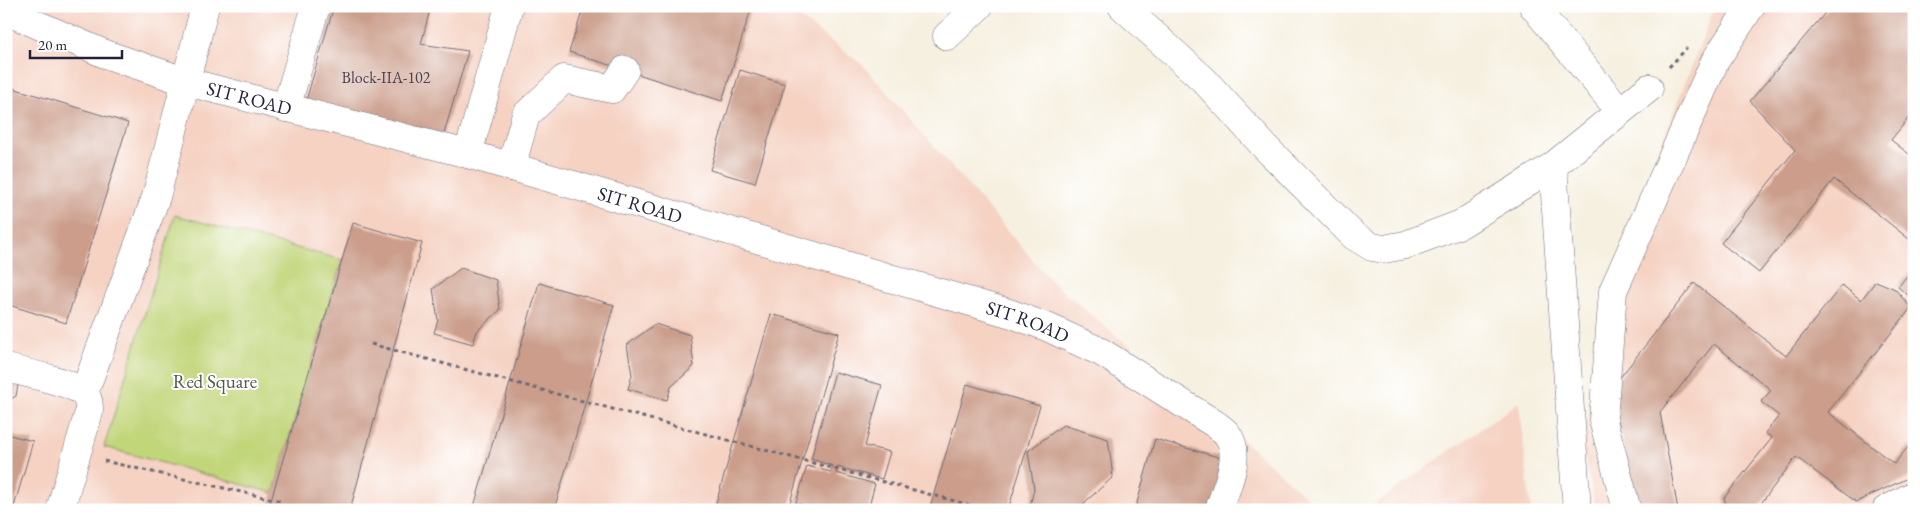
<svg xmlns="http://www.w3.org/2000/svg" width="1920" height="516" font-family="'EB Garamond',serif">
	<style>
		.built { fill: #f5d2c2 }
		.green { fill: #c1d579; stroke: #727c5a }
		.building { fill: #cb9d8a }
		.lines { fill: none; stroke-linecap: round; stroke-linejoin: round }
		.minor-casing { stroke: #6c6a75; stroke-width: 29 }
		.path { stroke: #6c6a75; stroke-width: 3; stroke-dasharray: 4 4; stroke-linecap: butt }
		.minor { stroke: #fff; stroke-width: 28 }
		.labels { text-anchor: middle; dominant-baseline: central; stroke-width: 4; stroke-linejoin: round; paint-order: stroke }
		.number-label { font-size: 16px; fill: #4c414f }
		.street-label { font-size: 19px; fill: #22223b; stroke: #fff }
		.park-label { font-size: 19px; fill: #52584e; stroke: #fff }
	</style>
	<rect width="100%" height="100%" fill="#fff"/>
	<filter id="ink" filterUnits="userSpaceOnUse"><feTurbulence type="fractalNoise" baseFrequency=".02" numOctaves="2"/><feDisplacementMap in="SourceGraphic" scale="10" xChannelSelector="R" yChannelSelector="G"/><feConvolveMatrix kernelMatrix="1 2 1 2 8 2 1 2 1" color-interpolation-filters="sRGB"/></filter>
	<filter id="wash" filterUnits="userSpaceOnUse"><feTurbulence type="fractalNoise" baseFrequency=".0096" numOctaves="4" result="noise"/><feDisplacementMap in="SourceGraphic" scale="20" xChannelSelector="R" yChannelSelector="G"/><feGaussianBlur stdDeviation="1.12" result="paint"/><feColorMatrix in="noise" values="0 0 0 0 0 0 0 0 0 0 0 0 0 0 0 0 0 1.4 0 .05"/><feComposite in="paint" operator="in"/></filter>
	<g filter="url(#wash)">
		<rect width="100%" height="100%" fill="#f6f0e0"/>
		<g class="built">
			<path d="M6,6H784L864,66L1053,283L1253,449L1321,510H6Z"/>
			<path d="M1715,6H1914V510H1596L1582,445L1624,239Z"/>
			<path d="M1519,402L1531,510H1366Z"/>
		</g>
		<path class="green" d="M175,215L342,260L273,493L104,447Z"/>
		<g id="blocks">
			<g class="building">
				<path d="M334,6H431L421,44L468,51L441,144L305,104Z"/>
				<path d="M584,6H752L722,101L569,52Z"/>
				<path d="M1831,6H1914V111L1891,140L1914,158V243L1834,179L1759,273L1721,243L1795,150L1750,101Z"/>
				<path d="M740,70L785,84L755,183L710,170Z"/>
				<path d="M6,86L128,123L66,323L6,304Z"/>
				<path d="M353,223L422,243L350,510H268Z"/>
				<path d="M1914,267V300L1898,287Z"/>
				<path d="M461,268L496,280L500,310L477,331L473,344L434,333L438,320L433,289Z"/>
				<path d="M1876,281L1895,289L1911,308L1828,412L1894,464L1909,446L1914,450V473L1912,476L1856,502L1796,457L1756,510H1728L1724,498L1772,438L1765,433L1779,416L1761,402L1771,390L1714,344L1660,412L1678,510H1635L1612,388L1694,283L1786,356L1842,285L1861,300Z"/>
				<path d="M539,283L614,305L554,510H473Z"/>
				<path d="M771,314L839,333L788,510H714Z"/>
				<path d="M655,324L690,335L694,366L671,387L667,400L628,389L632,375L627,345Z"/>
				<path d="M835,372L882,385L865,446L890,452L882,479L838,467L836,473L875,484L868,510H821L796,503L807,466L831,472L833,466L811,459Z"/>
				<path d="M10,379L18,385L16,396L6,402V380Z"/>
				<path d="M967,384L1040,406L1008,510H929Z"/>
				<path d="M1063,425L1108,439L1113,477L1084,503L1082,510H1044L1030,506L1034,489L1028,451Z"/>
				<path d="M6,434L33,441L13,510H6Z"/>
				<path d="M1155,439L1225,459L1211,510H1135Z"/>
			</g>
		</g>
	</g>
	<g filter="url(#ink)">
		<use href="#blocks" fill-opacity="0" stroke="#6c6a75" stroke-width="1"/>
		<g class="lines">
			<defs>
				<g id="minor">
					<path d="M1122,6L1204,80L1265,147L1354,236L1372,247L1384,249L1405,245L1461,224L1553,166L1649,88"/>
					<path d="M1533,6L1620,111"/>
					<path id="s1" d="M6,11L105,54L187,82L468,154L1012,314L1047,327L1101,352L1215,424C1219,427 1224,430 1227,434C1243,455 1226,487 1219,510"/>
					<path d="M947,36L979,6"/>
					<path d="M286,108L316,6"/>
					<path d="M468,154L509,6"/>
					<path d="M1553,166L1577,510"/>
					<path d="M511,167L526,115L564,79L612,89L625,70"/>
					<path d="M6,368C23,372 74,383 84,393C89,399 89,405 89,412L60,510"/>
					<path d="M84,393L156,197L205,6"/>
					<path d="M1627,510L1603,420L1613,291L1715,61L1751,6"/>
					<path d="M1886,510L1914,495"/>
				</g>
			</defs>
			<use href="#minor" class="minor-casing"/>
			<g class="path">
				<path d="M1669,67L1687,48"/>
				<path d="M371,344L988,510"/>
				<path d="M104,461L281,501L278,510"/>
			</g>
			<use href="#minor" class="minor"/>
		</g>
	</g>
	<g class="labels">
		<g class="number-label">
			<text x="386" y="77">Block-IIA-102</text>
		</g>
		<g class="street-label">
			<text stroke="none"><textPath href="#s1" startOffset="259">SIT ROAD</textPath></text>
			<text stroke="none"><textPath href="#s1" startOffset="664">SIT ROAD</textPath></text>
			<text stroke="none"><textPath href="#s1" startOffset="1069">SIT ROAD</textPath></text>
		</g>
		<g class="park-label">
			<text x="215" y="381">Red Square</text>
		</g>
	</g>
	<rect width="1920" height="516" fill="none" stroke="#fff" stroke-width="25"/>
	<path d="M30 50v8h92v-8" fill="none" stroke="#22223b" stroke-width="2.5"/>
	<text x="38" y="50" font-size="15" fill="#22223b" stroke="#ffffff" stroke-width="4" paint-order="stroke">20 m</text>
</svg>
